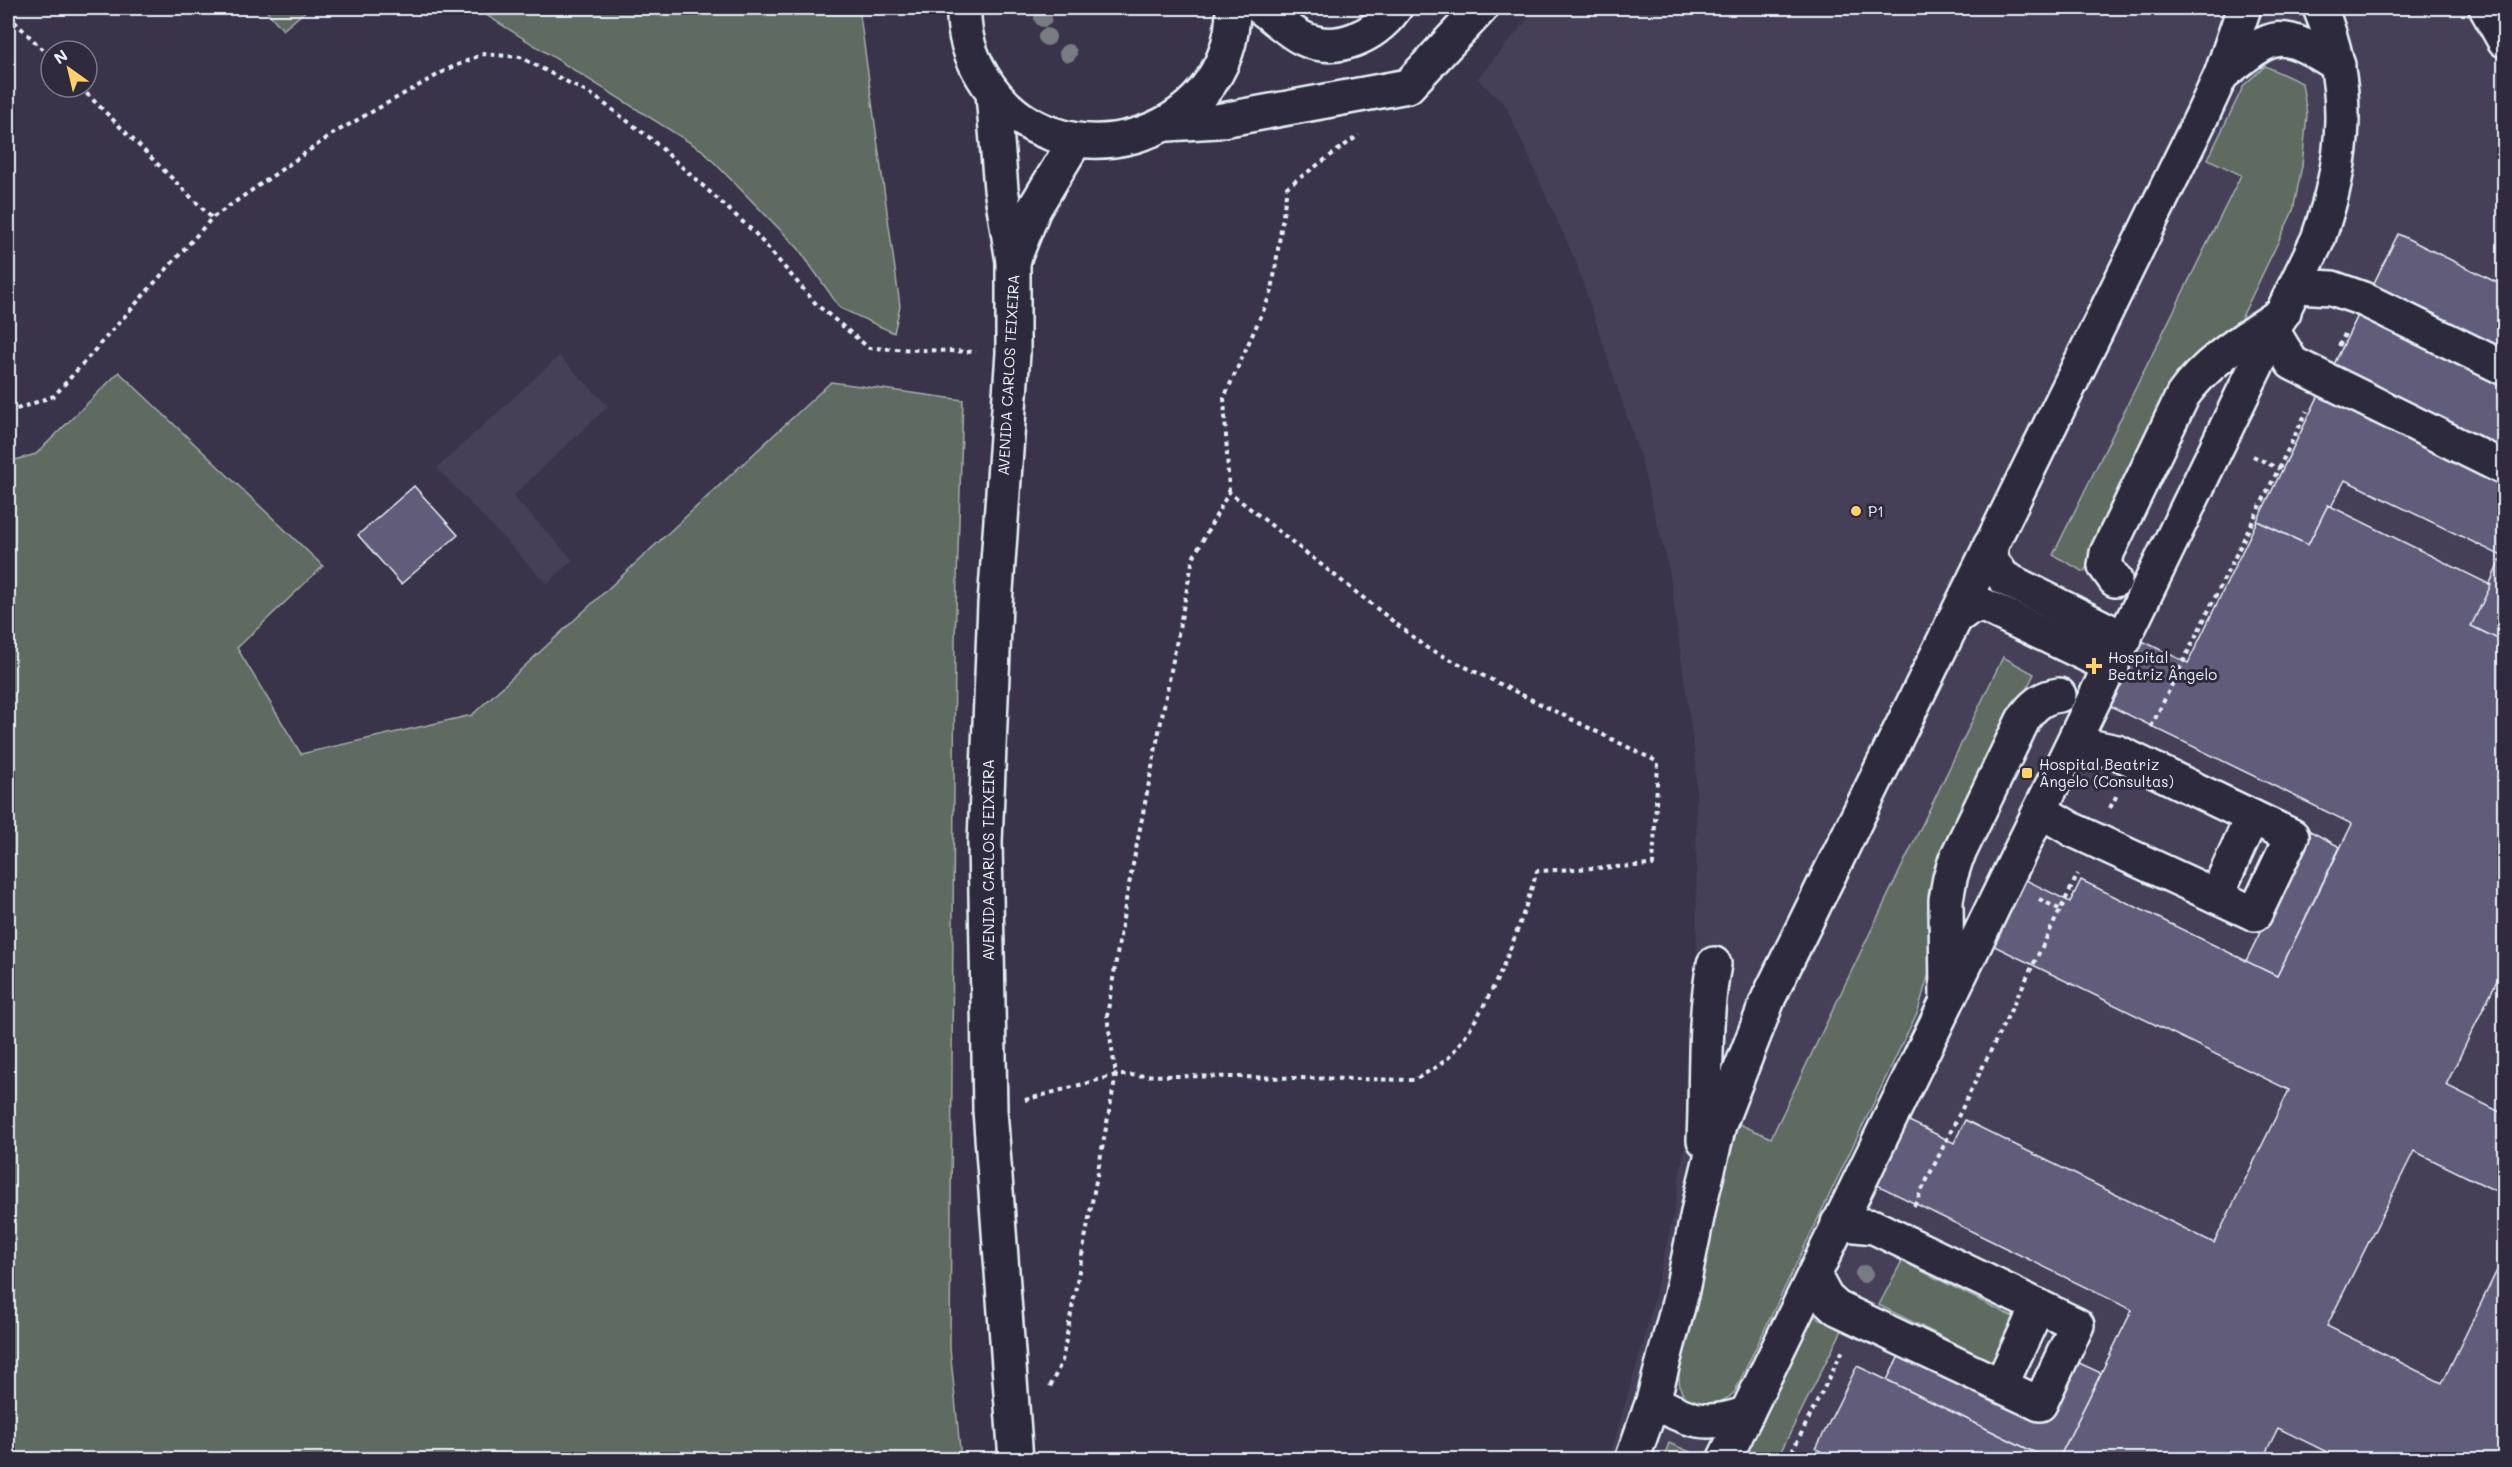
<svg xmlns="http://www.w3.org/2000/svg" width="2512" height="1467" font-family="Mali,sans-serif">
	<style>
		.built { fill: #454058 }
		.green { fill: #5e6b61; stroke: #a3aeac; stroke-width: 1.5 }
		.building { fill: #615c7a; stroke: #e8f1f8; stroke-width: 1.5 }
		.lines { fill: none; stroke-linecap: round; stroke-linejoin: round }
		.minor-casing { stroke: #e8f1f8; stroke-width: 38 }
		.major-casing { stroke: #e8f1f8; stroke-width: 38 }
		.path { stroke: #e8f1f8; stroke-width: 4; stroke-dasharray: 4.5 4.5; stroke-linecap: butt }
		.minor { stroke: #2f2a3d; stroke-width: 33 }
		.major { stroke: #2f2a3d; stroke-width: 33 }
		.tree { fill: #777b84 }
		.poi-dot { fill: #ffd166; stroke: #2f2a3d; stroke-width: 2 }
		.labels { text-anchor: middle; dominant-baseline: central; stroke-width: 6; stroke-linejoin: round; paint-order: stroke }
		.street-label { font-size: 15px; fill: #e8f1f8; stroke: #2f2a3d }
		.poi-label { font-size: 15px; fill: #e8f1f8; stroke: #2f2a3d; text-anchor: start }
	</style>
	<rect width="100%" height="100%" fill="#393449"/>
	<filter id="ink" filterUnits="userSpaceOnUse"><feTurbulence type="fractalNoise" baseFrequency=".0167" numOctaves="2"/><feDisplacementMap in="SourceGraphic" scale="12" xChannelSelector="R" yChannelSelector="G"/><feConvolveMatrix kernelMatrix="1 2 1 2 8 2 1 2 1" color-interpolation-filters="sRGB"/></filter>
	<g filter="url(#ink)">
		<g class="built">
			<path d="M1537,8H2504V1459H1609L1645,1337L1674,1212L1694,1085L1697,993L1696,764L1669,569L1639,453L1576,262L1506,106L1477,79Z"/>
			<path d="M559,356L608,406L513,496L573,560L547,584L437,468Z"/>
		</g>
		<g class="green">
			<path d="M264,8H309L283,30Z"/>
			<path d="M475,8H859L900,306L894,333L840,308L798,248L702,150Z"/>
			<path d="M2265,66L2302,83L2307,114L2302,166L2293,211L2237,327L2172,390L2084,572L2053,555L2241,175L2208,159L2244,85Z"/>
			<path d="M119,372L323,566L237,648L301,754L472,715L831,382L963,400L955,640L950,1348L961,1459H8V462L36,454Z"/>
			<path d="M2003,657L2034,674L1944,853L1931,966L1918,1011L1734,1393C1720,1406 1689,1415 1681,1390C1673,1368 1690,1337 1695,1314C1708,1250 1719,1185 1730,1120L1771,1138Z"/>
			<path d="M1902,1261L2019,1320L1996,1364L1879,1305Z"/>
			<path d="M1814,1316L1842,1330L1777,1459H1752L1744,1455Z"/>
			<path d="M1669,1443L1702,1457L1701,1459H1663Z"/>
		</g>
		<g class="building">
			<path d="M2398,234L2504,286V642L2471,626L2502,556L2345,480L2331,507L2328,505L2308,545L2257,521Z"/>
			<path d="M414,486L458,535L401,584L358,535Z"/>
			<path d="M2328,505L2491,585L2471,626L2504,642V966L2446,1085L2504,1114V1195L2414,1151L2327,1326L2442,1383L2504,1256V1460H2343L2278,1428L2262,1460H2058L2132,1310L1869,1181L1901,1117L1954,1143L1965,1120L2214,1243L2289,1090L1986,942L2018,876L2070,902L2081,880L2277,976L2352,824L2104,703L2136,638L2188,663L2257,521L2308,545Z"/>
			<path d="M2310,831L2340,847L2277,976L2246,961Z"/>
			<path d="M1905,1344L2038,1409L2064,1356L2101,1373L2058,1460H2050L1887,1380Z"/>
			<path d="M1857,1366L1887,1380L2050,1460H1838L1816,1449Z"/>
		</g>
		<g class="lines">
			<defs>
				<g id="minor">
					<path d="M1261,8C1274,17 1288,31 1302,38C1336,55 1375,36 1395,8"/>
					<path d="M2486,8L2504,40"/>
					<path d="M2221,75C2275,32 2277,27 2338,65"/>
					<path d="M1168,124L1217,121L1408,86L1481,8"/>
					<path d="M2297,286L2332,288L2363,299L2504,368"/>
					<path d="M2274,333L2292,363L2504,468"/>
					<path d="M1990,546L1992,562L2004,578L2125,639"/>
					<path d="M2115,580L2105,566L2107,553L2183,395C2209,359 2248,337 2284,312"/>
					<path d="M1955,618L1969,608L1983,605L2112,667"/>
					<path d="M2041,811L2073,830L2255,914L2292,836L2117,752L2074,743"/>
					<path d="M2216,896L2252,817"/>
					<path d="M1947,998L1946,900L1950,878L1956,859L2023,720C2032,706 2042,697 2059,695"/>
					<path d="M1704,1140C1707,1081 1703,1022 1714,964"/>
					<path d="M1814,1276L1826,1298L1837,1308L2040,1404L2077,1325L1874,1227L1838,1223"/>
					<path d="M2001,1385L2038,1306"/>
					<path d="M1653,1401C1689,1421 1707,1428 1747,1413"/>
					<path d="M1632,1460L1653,1401L1681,1295L1701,1198L1719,1125L1769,997L2202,116L2221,75L2244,8"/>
					<path d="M1724,1460L2318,239C2346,160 2353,88 2320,8"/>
				</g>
				<g id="major">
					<path d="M964,8C963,32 970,56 983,77C1052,192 1233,142 1233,8"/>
					<path d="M993,94L1001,189L1013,261V353L995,604L985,842L990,1110L1016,1460"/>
					<path d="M1013,261L1034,209L1075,141"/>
				</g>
			</defs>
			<use href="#minor" class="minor-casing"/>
			<use href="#major" class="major-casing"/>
			<g class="path">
				<path d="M8,15L51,58"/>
				<path d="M80,87L212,218"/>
				<path d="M2339,346L2346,332"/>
				<path d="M8,412L54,396L212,218L334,133L448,69L483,54L520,57L594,96L650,138L754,232L817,305L869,348L976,352"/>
				<path d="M2253,456L2279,469"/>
				<path d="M1229,492L1224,398L1272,291L1287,187L1359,135"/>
				<path d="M2151,727L2307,411"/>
				<path d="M2110,808L2118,793"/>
				<path d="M2039,899L2061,910"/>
				<path d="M1025,1100L1116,1075L1107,1016L1126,900L1193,558L1229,492L1427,648L1658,762L1653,865L1537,871C1517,936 1493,1004 1449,1057C1440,1066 1425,1073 1415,1080L1116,1075L1062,1361L1049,1389"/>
				<path d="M1914,1206L2078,874"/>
				<path d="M1788,1460L1843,1350"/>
			</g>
			<use href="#minor" class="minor"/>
			<use href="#major" class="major"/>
		</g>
		<g class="tree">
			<circle cx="1043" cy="18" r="9"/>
			<circle cx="1047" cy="37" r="9"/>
			<circle cx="1068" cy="53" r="9"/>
			<circle cx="1864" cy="1274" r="9"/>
		</g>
	</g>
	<g class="poi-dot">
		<circle cx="1856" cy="511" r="6"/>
		<path d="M2091 657h6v6h6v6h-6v6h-6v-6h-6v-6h6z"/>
		<rect x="2021" y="767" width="12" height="12" rx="3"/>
	</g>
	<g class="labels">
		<g class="street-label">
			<text transform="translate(1008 375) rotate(-87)">AVENIDA CARLOS TEIXEIRA</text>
			<text transform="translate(988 860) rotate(-90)">AVENIDA CARLOS TEIXEIRA</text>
		</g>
		<g class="poi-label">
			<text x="1868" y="511">P1</text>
			<text x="2108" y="657">Hospital<tspan x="2108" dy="17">Beatriz Ângelo</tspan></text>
			<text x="2039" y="764">Hospital Beatriz<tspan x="2039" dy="17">Ângelo (Consultas)</tspan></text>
		</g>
	</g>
	<rect width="2512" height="1467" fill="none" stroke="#2f2a3d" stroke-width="30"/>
	<rect x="15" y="15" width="2482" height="1437" fill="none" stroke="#e8f1f8" stroke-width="2" filter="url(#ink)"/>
	<g transform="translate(69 69) rotate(326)"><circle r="28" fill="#2f2a3d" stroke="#797a88" stroke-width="1.5"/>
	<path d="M0-4.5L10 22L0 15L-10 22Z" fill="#ffd166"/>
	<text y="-9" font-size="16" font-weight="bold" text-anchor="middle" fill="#e8f1f8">N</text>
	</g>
</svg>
